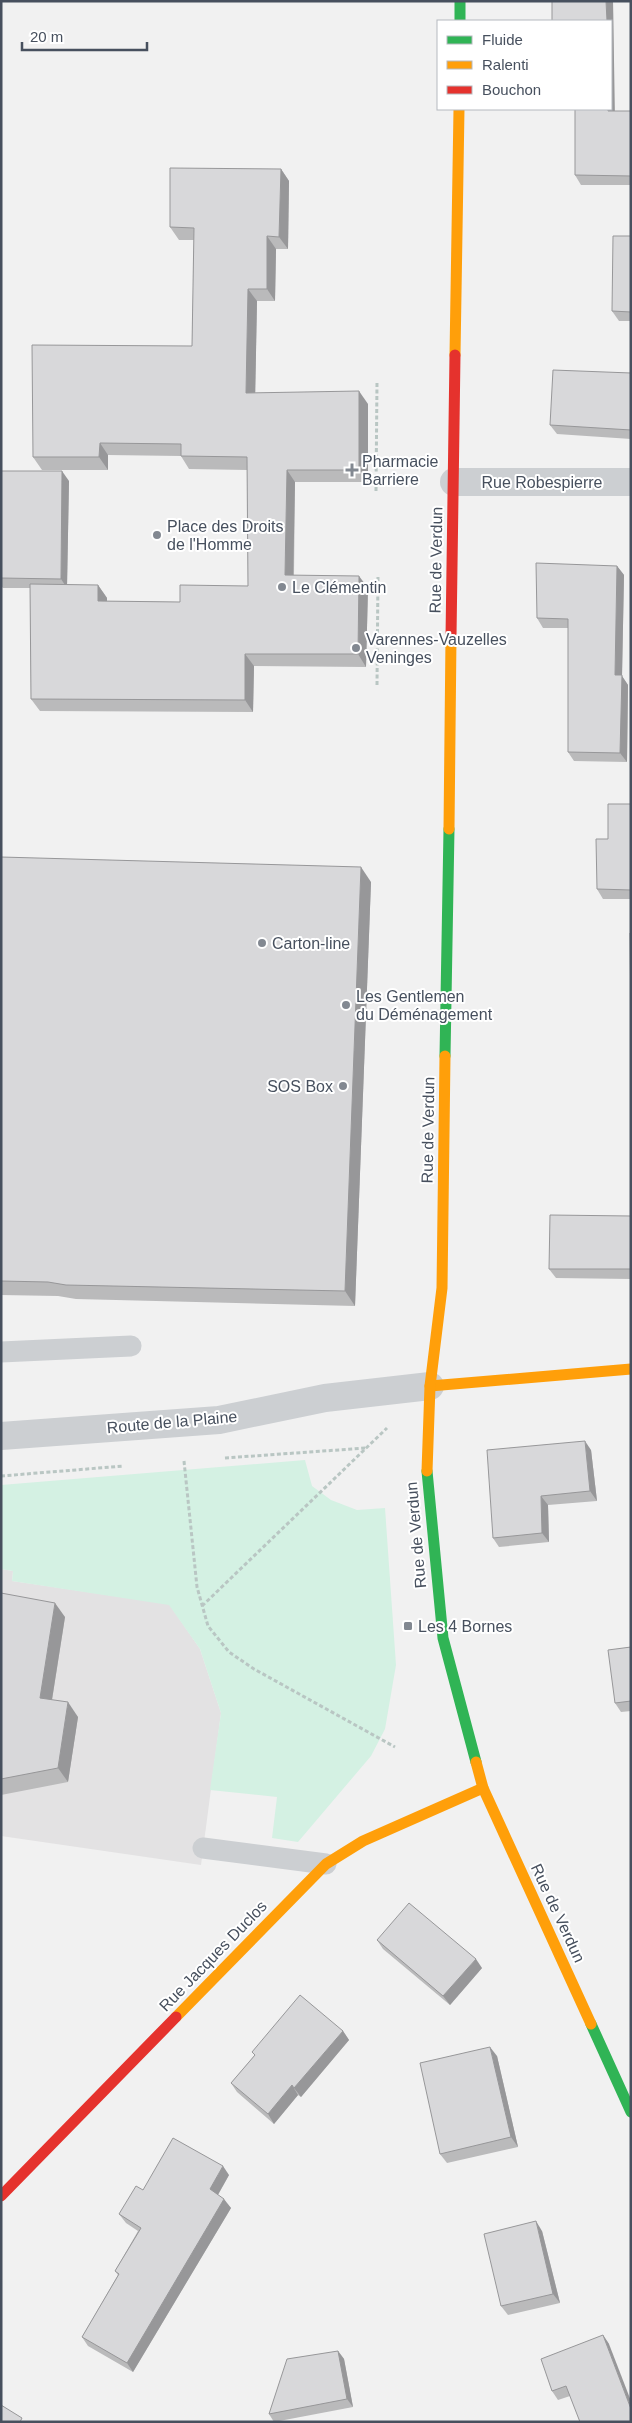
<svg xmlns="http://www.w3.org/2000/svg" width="632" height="2423" font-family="Arial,sans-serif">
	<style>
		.education { fill: #e3e2e3 }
		.green { fill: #d4f1e3 }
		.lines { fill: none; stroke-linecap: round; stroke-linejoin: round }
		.path { stroke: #b9c6c3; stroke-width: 3; stroke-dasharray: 4 2.5; stroke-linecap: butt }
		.lane { stroke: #cccfd2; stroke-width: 21 }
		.street { stroke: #cccfd2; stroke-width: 28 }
		.fast { stroke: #30b455; stroke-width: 11 }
		.slow { stroke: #ff9f0a; stroke-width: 11 }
		.jam { stroke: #e5322d; stroke-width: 11 }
		.wall { fill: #bababb }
		.shaded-wall { fill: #979799 }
		.building { fill: #d8d8da; stroke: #979799 }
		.poi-dot { fill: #828891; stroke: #fff; stroke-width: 2 }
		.labels { text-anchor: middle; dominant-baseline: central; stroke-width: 4; stroke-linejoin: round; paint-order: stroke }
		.poi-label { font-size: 16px; fill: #47505e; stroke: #fff; text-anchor: start }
		.street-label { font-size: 16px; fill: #47505e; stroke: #fff }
	</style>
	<rect width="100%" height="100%" fill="#f1f1f1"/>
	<path class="education" d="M1,1569L13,1571L12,1581L169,1604L200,1649L221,1713L201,1865L1,1836Z"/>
	<path class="green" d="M305,1460L312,1486L331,1500L357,1510L385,1508L396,1665L385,1729L371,1756L298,1842L272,1838L277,1797L210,1790L221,1713L200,1649L169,1605L12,1581L13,1571L1,1569V1485Z"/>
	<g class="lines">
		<g class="path">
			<path d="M376,491L377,382"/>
			<path d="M377,685L378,575"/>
			<path d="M225,1458L366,1448"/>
			<path d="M184,1461L197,1587L208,1626L229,1652L254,1669L395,1747"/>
			<path d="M1,1476L124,1466"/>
			<path d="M202,1606L387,1428"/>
		</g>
		<g class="lane">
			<path d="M1,1352L131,1346"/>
			<path d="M203,1848L326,1864"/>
		</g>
		<g class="street">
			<path d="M454,482H631"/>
			<path d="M1,1436L219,1420L325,1398L430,1386"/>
		</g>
		<g class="fast">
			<path d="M460,1V21"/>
			<path d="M445,1056L449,829"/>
			<path d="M427,1471L443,1638L476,1762"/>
			<path d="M591,2024L631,2112"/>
		</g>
		<g class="slow">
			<path d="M455,355L459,109"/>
			<path d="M449,829L451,637"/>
			<path d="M430,1386L631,1369"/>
			<path d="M427,1471L430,1386L442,1288L445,1056"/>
			<path d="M476,1762L483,1788L591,2024"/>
			<path d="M176,2017L326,1864L363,1841L483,1788"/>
		</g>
		<g class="jam">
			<path d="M451,637L455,355"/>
			<path d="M1,2196L176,2017"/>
		</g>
	</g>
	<g class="wall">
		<path d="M552,1H613L614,111H631V185H581L575,175L611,109Z"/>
		<path d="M281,169L289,181L288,249H276L275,301H257L255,393L368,404V482H295L294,575L368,588L366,667L254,666L253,712L40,711L31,699L30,588H3L1,586V471L69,481L67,585H98L107,598V601L180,602L248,586L247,470L189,469L181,456L108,455V470H42L33,457L192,346L194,240H179L170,227Z"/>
		<path d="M631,236V321H619L612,311Z"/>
		<path d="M631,373V439L557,434L550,425Z"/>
		<path d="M617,566L624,575L622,676L628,685L627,762L574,761L568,752V628H543L537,618Z"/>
		<path d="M631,804V899H603L597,889L608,839Z"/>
		<path d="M1,857L371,882L355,1306L76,1299L58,1296L1,1295Z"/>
		<path d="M631,1216V1279L556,1278L549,1269Z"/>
		<path d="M591,1450L597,1501L548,1505L549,1542L499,1547L493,1538Z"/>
		<path d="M1,1593L65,1617L52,1700L78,1717L68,1782L1,1795Z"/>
		<path d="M631,1647V1711L621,1712L615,1703Z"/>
		<path d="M377,1940L482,1968L450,2005L383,1949Z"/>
		<path d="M343,2031L349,2040L301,2097L298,2095L274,2124L237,2092L231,2083L255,2055L252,2052Z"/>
		<path d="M497,2056L518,2147L447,2163L440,2154Z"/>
		<path d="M229,2175L218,2195L231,2208L133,2372L88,2346L82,2337L118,2275L115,2271L138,2231L126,2223L119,2214L143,2190Z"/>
		<path d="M542,2231L560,2303L508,2315L501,2306Z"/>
		<path d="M603,2335L609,2344L570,2396L558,2400L552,2391Z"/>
		<path d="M338,2351L344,2359L353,2407L274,2422L269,2414Z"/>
	</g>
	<g class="shaded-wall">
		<path d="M606,1H613L615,120L608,111V109H611V21H607Z"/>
		<path d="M281,169L289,181L288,249L279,237Z"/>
		<path d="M267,236L276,249L275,301L267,289Z"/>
		<path d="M248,289L257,301L255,406L246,393Z"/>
		<path d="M359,391L368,404V482L359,470Z"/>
		<path d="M100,443L108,455V470L99,457Z"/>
		<path d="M287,470L295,482L293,588L285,575Z"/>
		<path d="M62,471L69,481L67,588L61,579Z"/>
		<path d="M617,566L624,575L622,676L628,685L627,762L620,753L615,675Z"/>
		<path d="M359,576L368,588L366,667L358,654Z"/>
		<path d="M98,585L107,598V613L98,601Z"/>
		<path d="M245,654L254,666L253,712L245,700Z"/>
		<path d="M361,867L371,882L355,1306L345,1291Z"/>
		<path d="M585,1441L591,1450L597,1501L590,1491Z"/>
		<path d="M541,1496L548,1505L549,1542L542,1533Z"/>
		<path d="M55,1603L65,1617L50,1712L40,1698Z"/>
		<path d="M68,1702L78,1717L68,1782L58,1768Z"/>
		<path d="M476,1959L482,1968L450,2005L443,1996Z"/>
		<path d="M343,2031L349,2040L301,2097L294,2088Z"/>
		<path d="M490,2047L497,2056L518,2147L511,2137Z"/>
		<path d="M292,2085L298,2095L274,2124L268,2114Z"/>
		<path d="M223,2166L229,2175L216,2198L210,2189Z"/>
		<path d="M224,2199L231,2208L133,2372L127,2363Z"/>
		<path d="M536,2221L542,2231L560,2303L553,2294Z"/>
		<path d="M603,2335L609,2344L631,2401V2409Z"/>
		<path d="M338,2351L344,2359L353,2407L347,2399Z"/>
	</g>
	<g class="building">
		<path d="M552,1H606L607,21H552Z"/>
		<path d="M575,109H608V111H631V176L575,175Z"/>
		<path d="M170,168L281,169L279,237L267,236V289H248L246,393L359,391V470H287L285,575L359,576L358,654H245V700L31,699L30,584L98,585V601L180,602V585L248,586L247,457L181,456V444L100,443L99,457H33L32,345L192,346L194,228L170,227Z"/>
		<path d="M613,236H631V312L612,311Z"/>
		<path d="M553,370L631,373V430L550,425Z"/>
		<path d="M1,471H62L61,579L1,578Z"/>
		<path d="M536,563L617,566L615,675H622L620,753L568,752V619L537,618Z"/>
		<path d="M608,804H631V890L597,889L596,839H608Z"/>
		<path d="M1,857L361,867L345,1291L66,1285L48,1282L1,1281Z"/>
		<path d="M630,933H631V1017Z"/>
		<path d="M550,1215L631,1216V1269H549Z"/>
		<path d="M585,1441L590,1491L541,1496L542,1533L493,1538L487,1450Z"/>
		<path d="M1,1593L55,1603L40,1698L68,1702L58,1768L1,1779Z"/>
		<path d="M631,1647V1701L615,1703L608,1650Z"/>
		<path d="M409,1903L476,1959L443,1996L377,1940Z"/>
		<path d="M300,1995L343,2031L294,2088L292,2085L268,2114L231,2083L255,2055L252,2052Z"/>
		<path d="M490,2047L511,2137L440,2154L420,2063Z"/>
		<path d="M173,2138L223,2166L210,2189L224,2199L127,2363L82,2337L119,2274L115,2271L141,2228L119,2214L136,2186L143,2190Z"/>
		<path d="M536,2221L553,2294L501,2306L484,2234Z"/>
		<path d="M603,2335L631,2409V2422H580L566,2386L552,2391L541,2359Z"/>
		<path d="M338,2351L347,2399L269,2414L287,2359Z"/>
		<path d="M1,2405L22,2418L20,2422H1Z"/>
	</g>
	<g class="poi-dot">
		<path d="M349.5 462.5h5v5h5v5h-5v5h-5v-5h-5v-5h5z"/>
		<circle cx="157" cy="535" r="5"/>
		<circle cx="282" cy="587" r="5"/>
		<circle cx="356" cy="648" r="5"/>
		<circle cx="262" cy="943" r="5"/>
		<circle cx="346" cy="1005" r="5"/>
		<circle cx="343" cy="1086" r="5"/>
		<rect x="403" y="1621" width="10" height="10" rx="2.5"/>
	</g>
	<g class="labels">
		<g class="poi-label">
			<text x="362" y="461">Pharmacie<tspan x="362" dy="18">Barriere</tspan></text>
			<text x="167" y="526">Place des Droits<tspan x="167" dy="18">de l'Homme</tspan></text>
			<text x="292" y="587">Le Clémentin</text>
			<text x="366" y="639">Varennes-Vauzelles<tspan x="366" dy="18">Veninges</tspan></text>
			<text x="272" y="943">Carton-line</text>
			<text x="356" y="996">Les Gentlemen<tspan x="356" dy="18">du Déménagement</tspan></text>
			<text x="333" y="1086" text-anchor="end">SOS Box</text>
			<text x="418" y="1626">Les 4 Bornes</text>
		</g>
		<g class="street-label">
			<text x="542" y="482">Rue Robespierre</text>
			<text transform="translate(436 560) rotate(-89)">Rue de Verdun</text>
			<text transform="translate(428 1130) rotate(-89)">Rue de Verdun</text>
			<text transform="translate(172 1422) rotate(-5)">Route de la Plaine</text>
			<text transform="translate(416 1535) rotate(-95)">Rue de Verdun</text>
			<text transform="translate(558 1913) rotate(65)">Rue de Verdun</text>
			<text transform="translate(213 1956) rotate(-46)">Rue Jacques Duclos</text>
		</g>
	</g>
	<rect width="632" height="2423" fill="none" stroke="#47505e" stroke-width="5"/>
	<rect x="437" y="20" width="175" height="90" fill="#ffffff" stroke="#b5b9bf"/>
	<rect x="447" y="36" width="25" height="8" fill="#30b455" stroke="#b5b9bf"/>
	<text x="482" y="45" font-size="15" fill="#47505e">Fluide</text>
	<rect x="447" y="61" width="25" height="8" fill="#ff9f0a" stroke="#b5b9bf"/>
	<text x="482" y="70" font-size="15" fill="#47505e">Ralenti</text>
	<rect x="447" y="86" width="25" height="8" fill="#e5322d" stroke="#b5b9bf"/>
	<text x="482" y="95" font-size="15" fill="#47505e">Bouchon</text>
	<path d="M22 42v8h125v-8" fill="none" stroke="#47505e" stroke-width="2.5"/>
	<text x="30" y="42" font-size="15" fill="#47505e" stroke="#ffffff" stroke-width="4" paint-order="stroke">20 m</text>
</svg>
